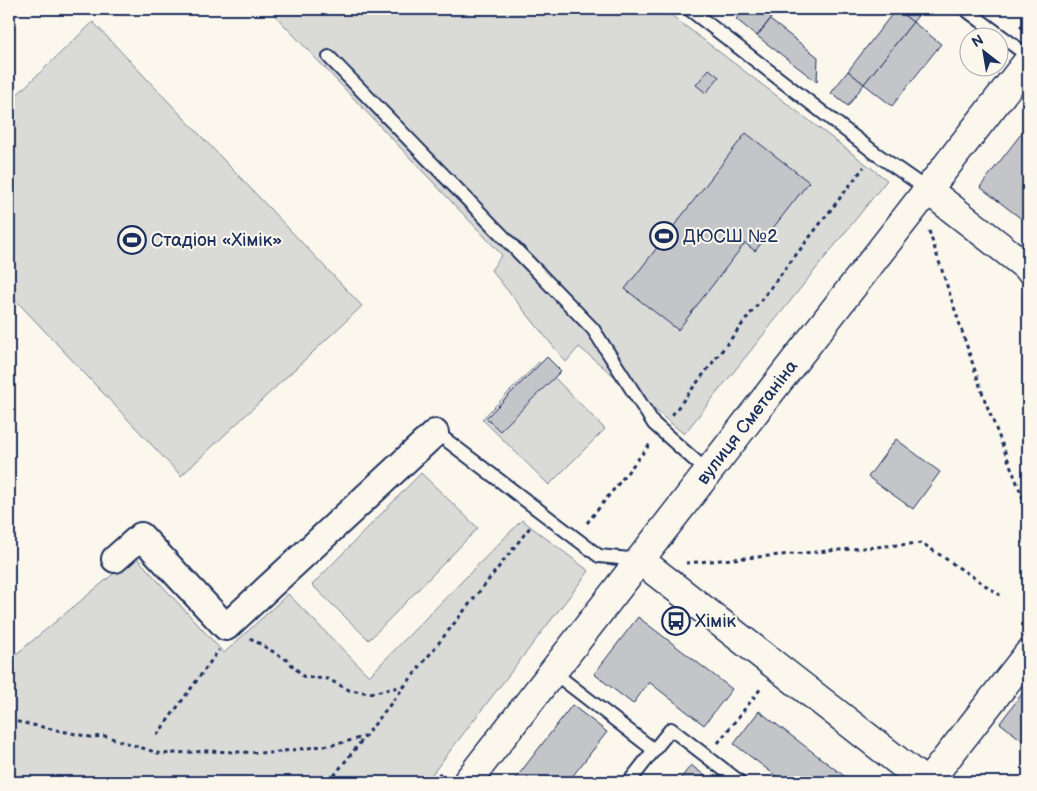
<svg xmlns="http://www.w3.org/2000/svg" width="1037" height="791" font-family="'Balsamiq Sans',sans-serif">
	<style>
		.green { fill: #dadad7; stroke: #7a849a }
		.building { fill: #c3c5c9; stroke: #1b2f5e }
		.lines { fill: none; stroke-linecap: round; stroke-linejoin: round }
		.lane-casing { stroke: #1b2f5e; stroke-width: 16 }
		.street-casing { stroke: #1b2f5e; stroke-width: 30 }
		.secondary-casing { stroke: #1b2f5e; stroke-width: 31 }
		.path { stroke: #1b2f5e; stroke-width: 3; stroke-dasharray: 4 4; stroke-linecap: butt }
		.lane { stroke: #fbf7ec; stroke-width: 12 }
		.street { stroke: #fbf7ec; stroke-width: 26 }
		.secondary { stroke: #fbf7ec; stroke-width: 28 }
		.labels { text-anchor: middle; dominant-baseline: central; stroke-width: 4; stroke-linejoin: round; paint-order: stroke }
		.poi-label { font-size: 18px; fill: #1b2f5e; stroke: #fbf7ec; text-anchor: start }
		.street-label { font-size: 18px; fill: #1b2f5e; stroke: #fbf7ec }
	</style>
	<rect width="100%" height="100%" fill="#fbf7ec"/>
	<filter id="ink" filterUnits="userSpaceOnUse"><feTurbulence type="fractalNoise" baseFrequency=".02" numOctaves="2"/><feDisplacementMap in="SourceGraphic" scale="10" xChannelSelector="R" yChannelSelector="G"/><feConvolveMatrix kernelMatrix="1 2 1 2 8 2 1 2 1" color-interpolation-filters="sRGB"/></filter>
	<g filter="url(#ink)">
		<g class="green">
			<path d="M269,9H663L887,180L684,434L579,347L566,362L491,270L502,255Z"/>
			<path d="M93,22L362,306L181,476L9,293V102Z"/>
			<path d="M539,362L605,429L549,485L482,419Z"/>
			<path d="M421,473L478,528L369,640L312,585Z"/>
			<path d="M522,520L589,571L426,782H9V660L135,556L224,653L288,594L369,676Z"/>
		</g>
		<g class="building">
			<path d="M744,9H778L757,36L736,19Z"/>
			<path d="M896,9L913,22L864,84L848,71Z"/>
			<path d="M896,9H923L913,22Z"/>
			<path d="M770,20L818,57L817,82L757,36Z"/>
			<path d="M913,22L941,44L892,106L864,84Z"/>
			<path d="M709,69L719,77L706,93L696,85Z"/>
			<path d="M848,71L864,84L848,106L831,93Z"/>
			<path d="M1028,125V224L980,187Z"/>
			<path d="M746,133L809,182L755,251L745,243L678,330L625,289Z"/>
			<path d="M547,357L561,371L500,431L486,418Z"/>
			<path d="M896,439L940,472L913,509L868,477Z"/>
			<path d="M638,617L732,689L704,725L649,682L633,704L594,674Z"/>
			<path d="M1027,687H1028V745L1000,723Z"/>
			<path d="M572,705L607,732L568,782H513Z"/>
			<path d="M759,711L852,782H784L734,744Z"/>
			<path d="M691,765L713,782H678Z"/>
		</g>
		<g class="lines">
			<defs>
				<g id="lane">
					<path d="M689,9L875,153L928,190"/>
					<path d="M965,9L1028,56"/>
					<path d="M329,57L593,329L654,424L708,472"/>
					<path d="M433,430L599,556L640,560"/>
					<path d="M553,672L654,750L671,729L740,782"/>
					<path d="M629,782L654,750"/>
				</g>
				<path id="street" d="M115,559L141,536L226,627L435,433"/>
				<g id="secondary">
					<path d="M928,190L1028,268"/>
					<path d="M640,560L925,782"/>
					<path id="s1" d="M467,782L1028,61"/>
					<path d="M928,782L1028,654"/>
				</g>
			</defs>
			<use href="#lane" class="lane-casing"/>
			<use href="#street" class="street-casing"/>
			<use href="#secondary" class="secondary-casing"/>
			<g class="path">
				<path d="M1020,28L1028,17"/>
				<path d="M929,231L984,398L1028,511"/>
				<path d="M672,415L864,167"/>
				<path d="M587,523L650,444"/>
				<path d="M686,563L922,543L1000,595"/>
				<path d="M250,638L287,660L304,677L328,679L349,690L370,693L404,686"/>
				<path d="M9,720L90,737L105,736L161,754L206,751L270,753L337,744L364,737"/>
				<path d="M157,735L219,650"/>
				<path d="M718,743L762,687"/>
				<path d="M329,782L531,526"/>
				<path d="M433,782L442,771"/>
			</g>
			<use href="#lane" class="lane"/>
			<use href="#street" class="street"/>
			<use href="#secondary" class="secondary"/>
		</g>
	</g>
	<defs>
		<symbol id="stadium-ring" viewBox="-11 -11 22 22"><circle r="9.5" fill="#fbf7ec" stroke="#1b2f5e" stroke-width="1.5"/><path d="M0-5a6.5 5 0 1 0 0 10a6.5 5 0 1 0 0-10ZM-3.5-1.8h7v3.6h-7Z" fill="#1b2f5e"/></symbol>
		<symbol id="bus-ring" viewBox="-11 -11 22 22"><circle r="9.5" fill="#fbf7ec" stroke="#1b2f5e" stroke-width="1.5"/><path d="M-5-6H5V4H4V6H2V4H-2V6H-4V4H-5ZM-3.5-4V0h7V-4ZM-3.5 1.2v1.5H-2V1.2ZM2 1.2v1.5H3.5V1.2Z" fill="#1b2f5e"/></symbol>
	</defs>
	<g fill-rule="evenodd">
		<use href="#stadium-ring" x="648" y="220" width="32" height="32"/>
		<use href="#stadium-ring" x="116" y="224" width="32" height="32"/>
		<use href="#bus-ring" x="660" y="605" width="32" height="32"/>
	</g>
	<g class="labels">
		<g class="poi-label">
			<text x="683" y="236">ДЮСШ №2</text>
			<text x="151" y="240">Стадіон «Хімік»</text>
			<text x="695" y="621">Хімік</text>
		</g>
		<g class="street-label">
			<text stroke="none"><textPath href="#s1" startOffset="456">вулиця Сметаніна</textPath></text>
		</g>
	</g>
	<rect width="1037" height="791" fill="none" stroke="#fbf7ec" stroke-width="30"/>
	<rect x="15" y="15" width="1007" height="761" fill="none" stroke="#1b2f5e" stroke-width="2" filter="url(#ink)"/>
	<g transform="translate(984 52) rotate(329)"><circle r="24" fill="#fbf7ec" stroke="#a1a7b3"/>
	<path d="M0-4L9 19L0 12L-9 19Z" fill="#1b2f5e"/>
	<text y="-8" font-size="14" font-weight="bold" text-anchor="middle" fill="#1b2f5e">N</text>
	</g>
</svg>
